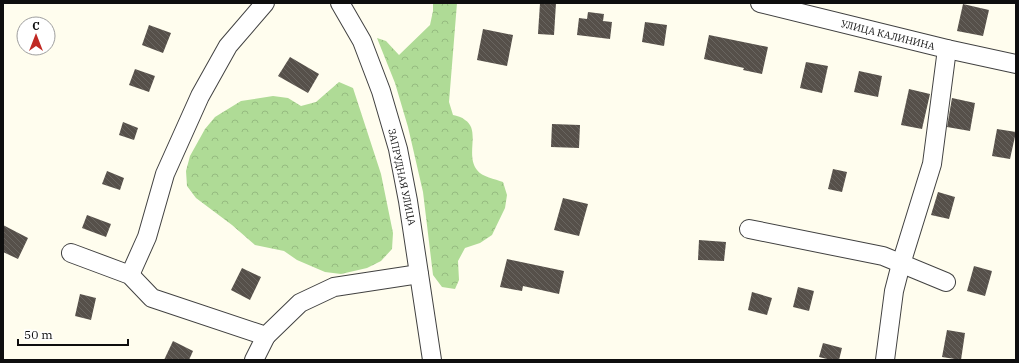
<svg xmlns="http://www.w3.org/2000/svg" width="1019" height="363" font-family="'IBM Plex Serif',serif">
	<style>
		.forest { fill: url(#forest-crowns) }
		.building { fill: url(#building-back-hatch) }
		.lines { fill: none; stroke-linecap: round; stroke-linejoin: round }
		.minor-casing { stroke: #414141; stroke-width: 20 }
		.minor { stroke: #fff; stroke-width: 18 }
		.labels { text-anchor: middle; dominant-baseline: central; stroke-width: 4; stroke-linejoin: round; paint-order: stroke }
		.street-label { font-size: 10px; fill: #0e0e0e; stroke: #fff }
	</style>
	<defs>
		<pattern id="forest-crowns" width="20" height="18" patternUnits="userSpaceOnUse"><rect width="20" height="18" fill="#afdb96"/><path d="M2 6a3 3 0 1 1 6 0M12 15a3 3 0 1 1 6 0" fill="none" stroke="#95bb80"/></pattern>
		<pattern id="building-back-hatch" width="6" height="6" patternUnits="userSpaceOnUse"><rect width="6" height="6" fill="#56504a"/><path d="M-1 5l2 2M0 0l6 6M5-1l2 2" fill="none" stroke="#696560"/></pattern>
	</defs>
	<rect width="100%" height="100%" fill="#fffdee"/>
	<g class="forest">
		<path d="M433,3H457L449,102L453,115C457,116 462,117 465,120C481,130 465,155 477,170C482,177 495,179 503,182L507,195L505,208L492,235L480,243L465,248L458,261L459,280L455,289L442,287L433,275L423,192L408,127L395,83L377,38L386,41L399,55L430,25L433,11Z"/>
		<path d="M339,82L353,88L381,174L393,233L392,249L381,261L367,268L341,274L325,272L297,260L284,251L255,245L232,225L196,198L187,186L186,171L190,156L205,129L215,117L241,101L273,96L288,98L301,106L316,102Z"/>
	</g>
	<g class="building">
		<path d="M540,3H556L554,35L538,34Z"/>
		<path d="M963,4L989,10L983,36L957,31Z"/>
		<path d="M588,12L604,14L603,21L612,22L610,39L577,35L579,18L587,19Z"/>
		<path d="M645,22L667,25L664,46L642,42Z"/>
		<path d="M149,25L171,33L163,53L142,45Z"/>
		<path d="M483,29L513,35L507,66L477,60Z"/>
		<path d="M709,35L768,47L762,74L743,70L744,68L704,59Z"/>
		<path d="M290,57L319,74L308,93L278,76Z"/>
		<path d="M806,62L828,66L822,93L800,88Z"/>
		<path d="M135,69L155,76L149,92L129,85Z"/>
		<path d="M859,71L882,76L878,97L854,92Z"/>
		<path d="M909,89L930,94L922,129L901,125Z"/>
		<path d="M952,98L975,103L970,131L947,127Z"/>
		<path d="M123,122L138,128L134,140L119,135Z"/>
		<path d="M552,124L580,125L579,148L551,147Z"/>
		<path d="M997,129L1016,132L1010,159L992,156Z"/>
		<path d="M833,169L847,172L842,192L828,189Z"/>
		<path d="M107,171L124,178L120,190L102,184Z"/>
		<path d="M938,192L955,197L949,219L931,215Z"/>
		<path d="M563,198L588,204L579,236L554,230Z"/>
		<path d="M87,215L111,224L106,237L82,228Z"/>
		<path d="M3,225L28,238L18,259L3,252Z"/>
		<path d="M699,240L726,242L724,261L698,260Z"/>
		<path d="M507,259L564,271L559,294L523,286L522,291L500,287Z"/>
		<path d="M974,266L992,271L985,296L967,291Z"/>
		<path d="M242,268L261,277L250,300L231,290Z"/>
		<path d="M798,287L814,291L809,311L793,307Z"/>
		<path d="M752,292L772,298L767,315L748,310Z"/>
		<path d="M80,294L96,298L91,320L75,316Z"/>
		<path d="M947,330L965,333L961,360L942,357Z"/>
		<path d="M173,341L193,351L189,360H164Z"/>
		<path d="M823,343L842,348L839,360H831L819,357Z"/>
	</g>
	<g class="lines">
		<defs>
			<g id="minor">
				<path d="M340,3L362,41L381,91L398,149L408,201L432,360"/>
				<path d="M760,3L947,49L1016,64"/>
				<path d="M749,229L883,256L946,282"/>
				<path d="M71,253L130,275L152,298L266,336L300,303L334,287L419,274"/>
				<path d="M130,275L147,237L165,174L200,96L228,46L265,3"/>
				<path d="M254,360L266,336"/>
				<path d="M885,360L894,291L901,264L932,164L947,49"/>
			</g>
		</defs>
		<use href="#minor" class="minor-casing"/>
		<use href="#minor" class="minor"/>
	</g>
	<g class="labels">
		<g class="street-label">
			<text transform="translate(888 35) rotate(14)">УЛИЦА КАЛИНИНА</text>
			<text transform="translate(402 177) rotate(78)">ЗАПРУДНАЯ УЛИЦА</text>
		</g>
	</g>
	<rect width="1019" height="363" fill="none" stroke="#0e0e0e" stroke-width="8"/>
	<g transform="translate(36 36)"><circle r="19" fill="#ffffff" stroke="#9f9f9f"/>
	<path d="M0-3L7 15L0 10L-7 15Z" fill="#c02923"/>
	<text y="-6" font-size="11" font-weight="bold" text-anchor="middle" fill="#0e0e0e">С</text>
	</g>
	<path d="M18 339v6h110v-6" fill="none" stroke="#0e0e0e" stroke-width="2"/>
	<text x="24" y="339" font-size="12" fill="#0e0e0e" stroke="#ffffff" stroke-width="3" paint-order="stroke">50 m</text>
</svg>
